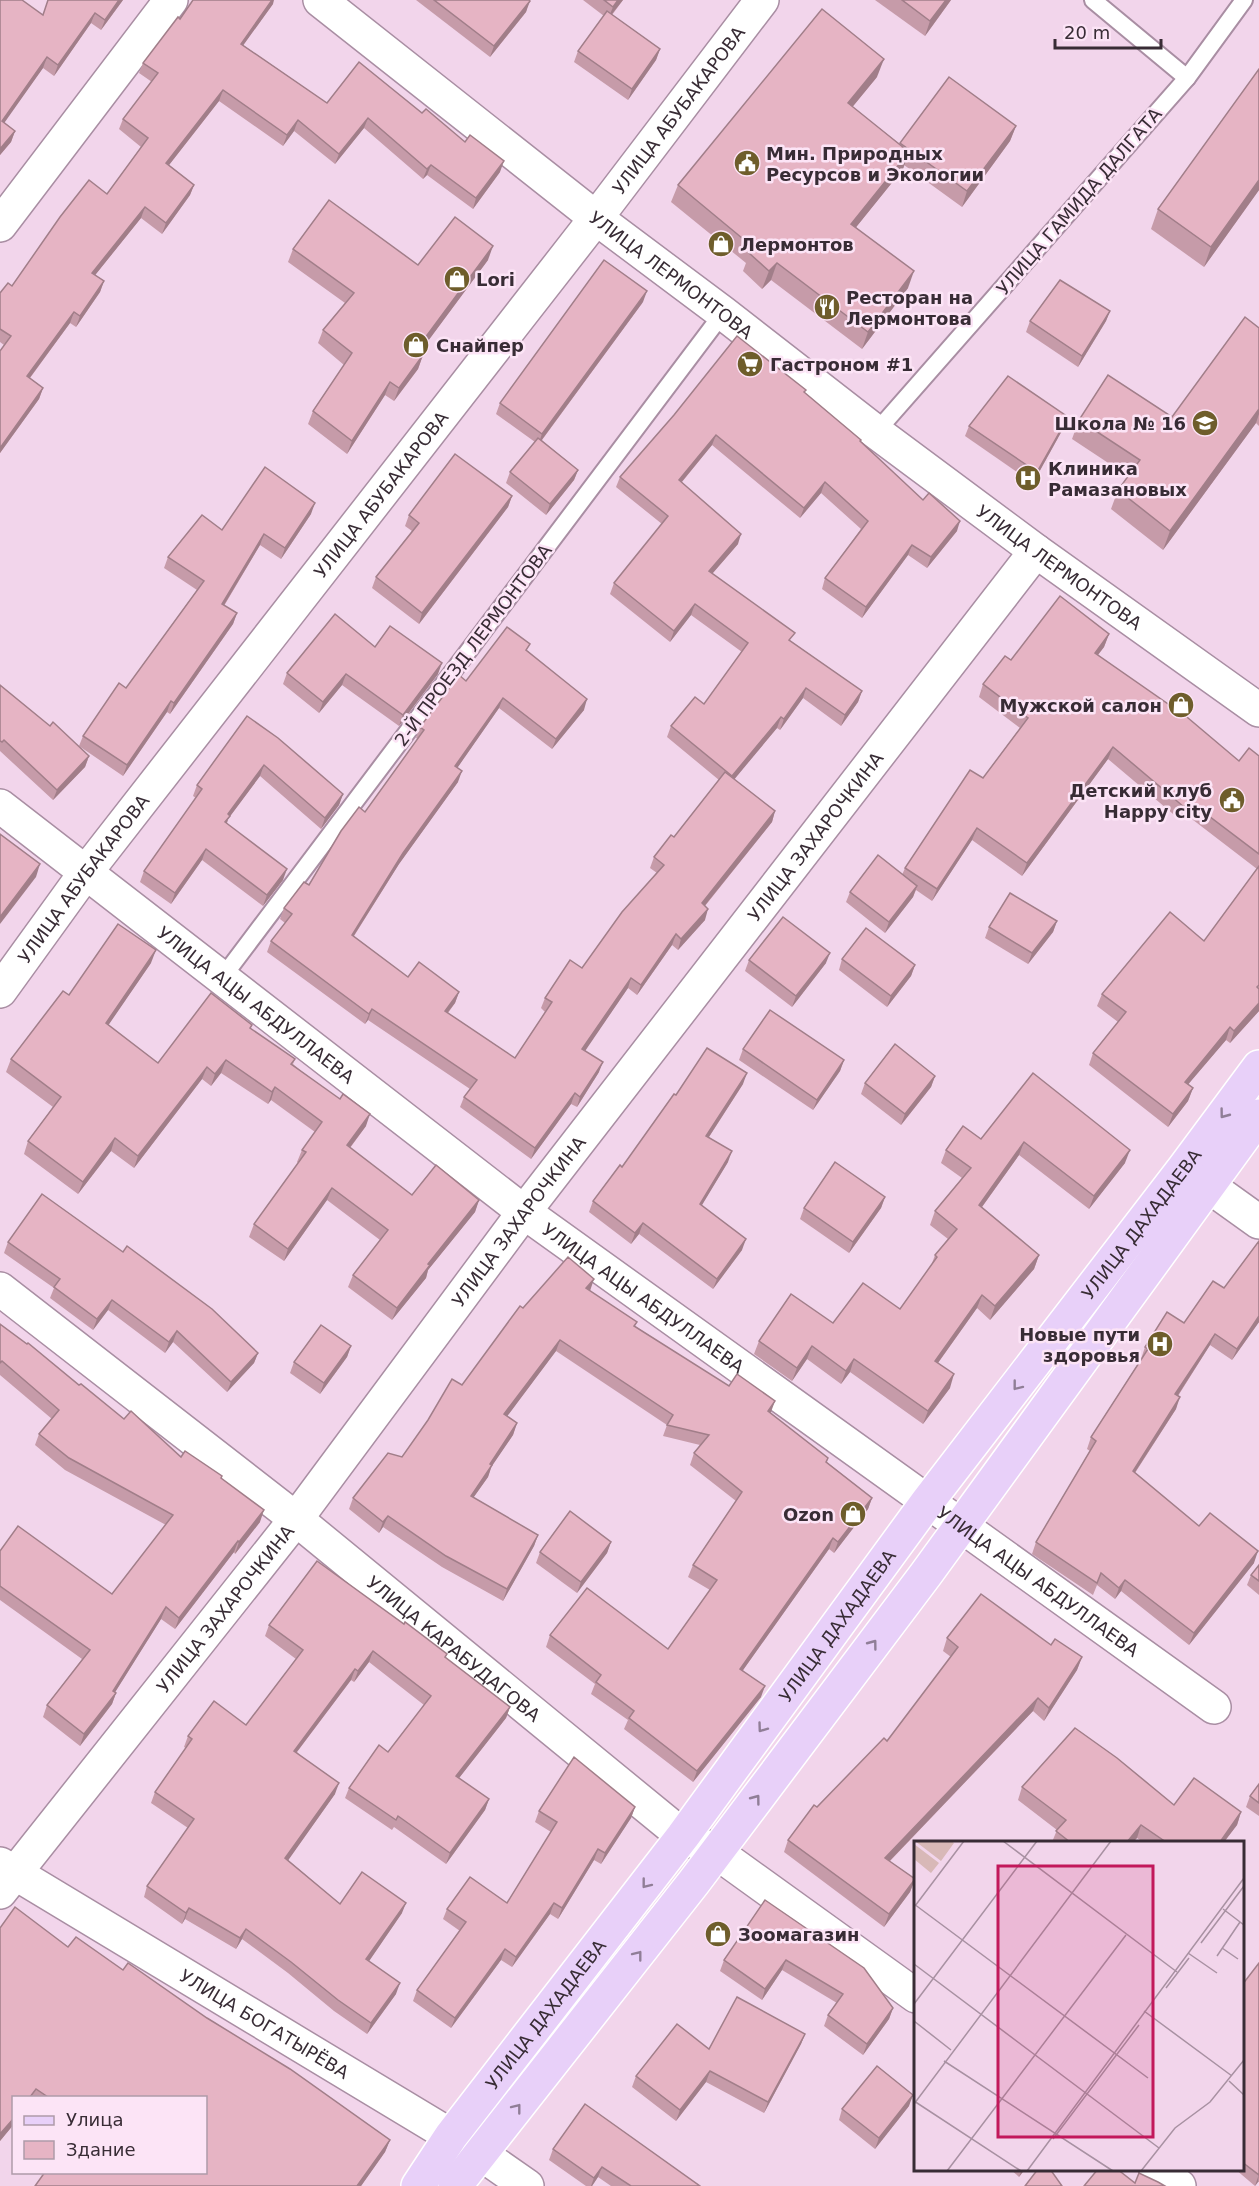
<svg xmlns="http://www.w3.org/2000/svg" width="1259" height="2186" font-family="'DejaVu Sans',sans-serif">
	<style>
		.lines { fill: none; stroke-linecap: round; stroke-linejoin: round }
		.service-casing { stroke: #a98ea3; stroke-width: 20 }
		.minor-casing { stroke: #a98ea3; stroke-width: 36 }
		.primary-casing { stroke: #fff; stroke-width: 36 }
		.service { stroke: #fff; stroke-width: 16 }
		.minor { stroke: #fff; stroke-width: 33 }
		.primary { stroke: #e8d0f9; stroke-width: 33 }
		.wall { fill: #c69ba9 }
		.shaded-wall { fill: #a17e89 }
		.building { fill: #e6b4c4; stroke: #a17e89; stroke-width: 1.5 }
		.oneway { stroke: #907e97 }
		.labels { text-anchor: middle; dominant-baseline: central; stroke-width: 5; stroke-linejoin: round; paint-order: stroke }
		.street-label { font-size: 18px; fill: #382c35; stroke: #fce4f6 }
		.poi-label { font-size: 18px; font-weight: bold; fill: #382c35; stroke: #fce4f6; text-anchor: start }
		.inset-road { fill: none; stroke: #a891a2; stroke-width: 1.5 }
		.view { fill: #c2185b; fill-opacity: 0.15; stroke: #c2185b; stroke-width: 3 }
		.inset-edge { fill: none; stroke: #382c35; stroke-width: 3 }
	</style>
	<rect width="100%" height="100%" fill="#f2d5eb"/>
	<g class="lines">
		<defs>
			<g id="service">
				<path d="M1093,0L1187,78"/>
				<path d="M876,432L1187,78L1244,0"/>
				<path d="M222,978L723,313"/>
			</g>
			<g id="minor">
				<path id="s1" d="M320,0L596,218L723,313L876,432L1036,551L1259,710"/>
				<path d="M0,225L171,0"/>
				<path id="s2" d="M0,806L524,1212L1214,1707"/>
				<path id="s3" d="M0,991L86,872L596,218L762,0"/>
				<path d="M1185,1169L1259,1222"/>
				<path id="s4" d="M0,1289L296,1519L683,1836L716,1852L916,1996"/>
				<path id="s5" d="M0,1864L481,2154L527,2186"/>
				<path id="s6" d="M0,1892L296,1519L524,1212L1036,551"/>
				<path d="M1156,2170L1179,2186"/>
			</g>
			<g id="primary">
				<path id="s7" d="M418,2186L451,2136L683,1836L928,1501L1184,1168L1259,1067"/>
				<path d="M455,2186L694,1882L926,1574L1259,1116"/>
			</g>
		</defs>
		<use href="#service" class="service-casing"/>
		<use href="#minor" class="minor-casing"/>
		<use href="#primary" class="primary-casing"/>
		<use href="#service" class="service"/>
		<use href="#minor" class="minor"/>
		<use href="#primary" class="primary"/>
	</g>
	<g class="wall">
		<path d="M0,0L43,15L48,0H123L101,30L91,23L54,76L43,68L4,122L15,131L11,142L0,155Z"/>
		<path d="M416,0H529L526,12L490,57Z"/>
		<path d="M583,0H623L612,15L660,49L656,60L628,100L574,62L578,51L604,16Z"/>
		<path d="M875,0H951L925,36Z"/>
		<path d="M273,4L243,45L327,103L422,113L500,172L473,209L427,175L423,179L364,128L335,164L294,131L283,146L219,101L169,165L194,185L190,195L162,234L141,218L95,275L104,281L100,292L76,327L70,323L30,378L43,388L39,399L0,453V351L4,345L0,342V293L12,286L107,194L141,147L119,129L123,119L152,82L139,73L143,63L180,19Z"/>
		<path d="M877,77L852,107L900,144V143L1016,126L1010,141L962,207L904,165L903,169L856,227L908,288L862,349L771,280L762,289L743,271L746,263L671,202L678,185Z"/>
		<path d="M1259,190L1204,267L1151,229L1158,209Z"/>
		<path d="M293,249L418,265L488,260L419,353L423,355L418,369L394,401L385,395L347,454L308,424L313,411L344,365L318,343L323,330L345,303L288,262Z"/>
		<path d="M643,302L542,440L578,470L574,480L546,515L506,483L510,472L535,442L496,414L500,403Z"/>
		<path d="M1110,311L1106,321L1078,367L1026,332L1030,321Z"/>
		<path d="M1259,328V426L1256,423L1163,550L1111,509L1118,490L1128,476L1072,439L1079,420L1172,417Z"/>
		<path d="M805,393L861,440L860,442L957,531L927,568L908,555L862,618L822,589L825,578L861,529L821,493L800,518L712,445L682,482L738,544L712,574L791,641L862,691L858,702L841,726L803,698L780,730L777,728L734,779L775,811L772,822L705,906V920L678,950L672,945L637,995L628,988L585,1050L599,1072L577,1107L571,1104L531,1159L460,1107L464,1097L470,1089L368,1020L365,1024L267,952L271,941L285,923L280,919L284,908L309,885L365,812L418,739L416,738L420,727L466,681L528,651L584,710L552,749L499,708L457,768L458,782L399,864L354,936L408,977L459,992L455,1003L448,1013L515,1058L545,1012L541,1008L545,998L582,968L657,873L650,868L654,857L674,837L719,780L667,737L671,726L704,704L742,652L691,615L670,642L610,594L614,583L662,524L616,487L620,477Z"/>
		<path d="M1068,417L1064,427L1033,483L965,436L969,426Z"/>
		<path d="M512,496L508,507L419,624L372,588L376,577L412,531L405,526L409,515Z"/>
		<path d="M311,514L281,559L260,545L224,606L237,613L233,624L170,714L167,712L123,776L79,746L83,736L126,688L197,590L164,568L168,557L222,530Z"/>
		<path d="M1109,634L1104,647L1098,655L1239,761L1259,756V1011L1230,1043L1226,1040L1188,1084L1193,1088L1188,1101L1168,1127L1089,1065L1093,1053L1118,1022L1097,1006L1102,994L1204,941L1257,869L1184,813L1179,819L1108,759L1022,876L972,840L932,901L916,890L913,897L885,933L846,902L850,892L902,875L905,868L983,778L1020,728L979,697L983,684L1011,660Z"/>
		<path d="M375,647L438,674L399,726L342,685L319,713L283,684L287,673Z"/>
		<path d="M0,685L50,726L89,756L85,767L53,800L0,751Z"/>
		<path d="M247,716L343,794L339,805L321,829L260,776L228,819L227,823L283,880L263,906L202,860L171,904L140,882L144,871L196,798L193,796L197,785Z"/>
		<path d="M1057,921L1053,932L1028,964L985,938L989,927Z"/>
		<path d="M842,959L915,965L911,976L887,1007L839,970Z"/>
		<path d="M749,960L826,963L792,1007L745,971Z"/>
		<path d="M151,963L108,1025L158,1063L251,1029L295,1059L293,1064L366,1126L350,1148L412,1195L479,1200L475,1212L428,1270L426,1278L392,1320L348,1287L353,1275L380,1240L327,1200L284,1261L249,1237L254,1224L298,1163L297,1162L302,1150L315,1132L271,1100L268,1104L221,1073L211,1086L202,1079L134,1168L111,1151L78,1194L24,1154L28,1141L53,1107L6,1072L11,1059L69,995Z"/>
		<path d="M743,1049L844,1060L840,1071L813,1110L739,1060Z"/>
		<path d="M1033,1073L1125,1163L1089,1209L1019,1155L982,1207L1039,1255L1034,1269L990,1320L977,1308L938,1363L950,1388L923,1424L850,1372L841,1384L807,1359L792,1381L754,1354L759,1341L833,1323L900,1309L931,1266L935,1255L948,1239L930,1225L935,1211L962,1178L941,1163L946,1150L981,1139Z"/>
		<path d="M935,1076L931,1087L901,1125L861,1094L865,1083Z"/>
		<path d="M743,1084L709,1137L728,1162L701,1206L742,1250L713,1289L639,1234L631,1244L589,1212L593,1201L622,1167L676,1095Z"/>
		<path d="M885,1197L881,1208L849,1253L800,1219L804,1208Z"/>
		<path d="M8,1242L258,1353L254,1363L227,1392L173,1342L165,1353L108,1310L93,1330L50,1298L54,1288L4,1253Z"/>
		<path d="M1224,1288L1259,1322L1232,1360L1210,1345L1178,1396L1176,1409L1135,1473L1199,1526L1254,1563L1189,1645L1121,1591L1115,1599L1097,1585L1093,1595L1032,1554L1036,1542L1090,1451L1087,1449L1091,1437L1141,1359L1145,1347L1184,1323Z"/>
		<path d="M589,1291L637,1322L635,1326L770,1413L828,1458L827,1462L872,1498L868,1509L834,1553L829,1549L743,1670L761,1697L693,1782L624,1729L628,1720L591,1694L595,1684L546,1647L550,1635L668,1649L710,1590L688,1577L693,1565L736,1501L690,1465L694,1453L700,1445L663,1436L667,1425L556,1351L507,1416L517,1423L513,1435L492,1465L488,1477L473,1498L538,1535L534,1546L503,1601L442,1567L383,1527L379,1533L349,1509L353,1498L402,1457L462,1385L523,1308Z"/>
		<path d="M0,1324L79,1385L124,1419L181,1457L222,1476L221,1478L260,1522L235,1554L234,1552L175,1629L161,1619L115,1692L116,1693L112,1704L80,1746L43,1717L47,1705L82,1659L0,1600V1551L112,1594L166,1525L65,1470L35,1445L39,1434L52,1419L0,1375Z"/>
		<path d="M351,1346L347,1357L320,1394L290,1373L294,1362Z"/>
		<path d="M611,1542L607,1553L577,1593L536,1563L540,1552Z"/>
		<path d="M1259,1565V1595L1247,1585L1251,1575Z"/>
		<path d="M269,1625L446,1658L510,1707L506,1718L459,1778L489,1799L485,1810L446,1864L394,1827L392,1830L345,1798L349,1788L388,1752L424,1705L369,1662L354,1682L351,1680L297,1752L335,1794L288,1860L340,1904L402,1913L369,1961L396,1994L367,2034L334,2011L288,1973L242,1939L236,1949L185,1919L182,1924L144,1897L147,1886L188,1828L151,1803L155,1792L186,1748L184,1747L188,1736L246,1725L296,1659L265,1636Z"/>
		<path d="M947,1638L1051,1645L1082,1657L1077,1670L1044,1721L1033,1711L890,1861L915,1879L910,1892L884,1927L784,1852L788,1840L817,1807L887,1741L951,1657L943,1651Z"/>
		<path d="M1259,1784V1816L1246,1807L1250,1796Z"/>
		<path d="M1022,1787L1174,1805L1241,1812L1237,1825L1224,1842H1143L1137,1838L1133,1842H1052L1057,1830L1018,1800Z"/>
		<path d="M635,1807L631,1818L601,1864L594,1860L558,1919L550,1914L512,1967L501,1960L451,2028L413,2001L417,1990L460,1931L443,1919L447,1909L507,1903L551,1832L535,1822L539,1811Z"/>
		<path d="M765,1900L893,2008L889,2019L863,2055L824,2026L828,2015L837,2003L782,1970L762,2000L720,1971L724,1960Z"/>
		<path d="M0,1928L68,1947L123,1970L207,2018L390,2140L385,2152L361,2186H35L206,2097H14V2124L0,2141Z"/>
		<path d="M1259,1963V2182H1258L1255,2186L1235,2169H1242V1985Z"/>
		<path d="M805,2034L801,2044L764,2113L706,2082L676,2121L632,2087L636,2076L709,2049Z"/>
		<path d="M909,2106L875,2149L839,2120L842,2109Z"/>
		<path d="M553,2149L700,2186H611L598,2177L592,2186H586L549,2160Z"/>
		<path d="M1010,2169H1025L1019,2177Z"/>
	</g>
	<g class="shaded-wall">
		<path d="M119,0H123L101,30L105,20Z"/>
		<path d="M272,0H274L273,4L237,54L241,44Z"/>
		<path d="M618,0H623L608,19L613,7Z"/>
		<path d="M946,0H951L925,36L930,21Z"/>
		<path d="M530,1L526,12L490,57L494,46Z"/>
		<path d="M95,13L91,23L54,76L58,65Z"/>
		<path d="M660,49L656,60L628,100L632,89Z"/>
		<path d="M47,57L43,68L0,129L2,121Z"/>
		<path d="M884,59L877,77L841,121L848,103Z"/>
		<path d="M223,90L219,101L162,174L166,163Z"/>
		<path d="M368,118L364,128L335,164L339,154Z"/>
		<path d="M298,120L294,131L283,146L287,135Z"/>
		<path d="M1016,126L1010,141L962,207L967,191Z"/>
		<path d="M15,131L11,142L0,155V149Z"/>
		<path d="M909,152L903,169L845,241L851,224Z"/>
		<path d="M504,161L500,172L473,209L476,198Z"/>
		<path d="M431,165L427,175L423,179L427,169Z"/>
		<path d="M1259,180V190L1204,267L1211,247Z"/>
		<path d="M194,185L190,195L162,234L166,223Z"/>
		<path d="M145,207L141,218L88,284L92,273Z"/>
		<path d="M493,246L488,260L411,364L416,350Z"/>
		<path d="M777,263L771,280L762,289L769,271Z"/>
		<path d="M914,271L908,288L862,349L868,332Z"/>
		<path d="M104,281L100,292L76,327L80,316Z"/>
		<path d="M647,291L643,302L538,445L542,434Z"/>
		<path d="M1110,311L1106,321L1078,367L1082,356Z"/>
		<path d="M74,312L70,323L23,387L27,376Z"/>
		<path d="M423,355L418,369L394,401L399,388Z"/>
		<path d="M390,382L385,395L347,454L352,441Z"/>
		<path d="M43,388L39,399L0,453V448Z"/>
		<path d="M1259,409V414L1256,423L1163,550L1170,531Z"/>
		<path d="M1068,417L1064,427L1033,483L1037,472Z"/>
		<path d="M716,435L712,445L675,490L679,480Z"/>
		<path d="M578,470L574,480L546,515L550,504Z"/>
		<path d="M825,482L821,493L800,518L804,508Z"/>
		<path d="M512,496L508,507L419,624L422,613Z"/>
		<path d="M315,503L311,514L281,559L285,548Z"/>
		<path d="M960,521L957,531L927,568L931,557Z"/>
		<path d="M264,534L260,545L218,615L222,604Z"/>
		<path d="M741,534L738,544L705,582L709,571Z"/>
		<path d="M912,545L908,555L862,618L866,607Z"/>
		<path d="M695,604L691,615L670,642L674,631Z"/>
		<path d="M237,613L233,624L170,714L174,703Z"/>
		<path d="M1109,634L1104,647L1090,665L1095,653Z"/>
		<path d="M442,663L438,674L399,726L403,715Z"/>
		<path d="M346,674L342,685L319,713L323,702Z"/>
		<path d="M806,688L803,698L780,730L784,719Z"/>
		<path d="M862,691L858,702L841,726L845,715Z"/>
		<path d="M503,698L499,708L451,777L455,766Z"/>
		<path d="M587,699L584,710L552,749L556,739Z"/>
		<path d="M171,701L167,712L123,776L127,765Z"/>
		<path d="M781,717L777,728L728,787L732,776Z"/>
		<path d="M1113,747L1108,759L1022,876L1027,863Z"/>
		<path d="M89,756L85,767L53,800L57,790Z"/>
		<path d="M264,765L260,776L228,819L226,826L221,833L228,814Z"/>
		<path d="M462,771L458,782L399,864L348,945L352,935L403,853Z"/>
		<path d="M343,794L339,805L321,829L325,818Z"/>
		<path d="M1189,801L1184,813L1179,819L1184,807Z"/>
		<path d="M775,811L772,822L698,914L702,903Z"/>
		<path d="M977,828L972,840L932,901L937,889Z"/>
		<path d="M206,849L202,860L171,904L175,893Z"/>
		<path d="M40,864L36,877L0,924V917Z"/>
		<path d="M287,869L283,880L263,906L267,895Z"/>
		<path d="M917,886L913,897L885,933L889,922Z"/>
		<path d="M708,909L705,920L678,950L681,939Z"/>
		<path d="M1057,921L1053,932L1028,964L1032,953Z"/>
		<path d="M676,934L672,945L637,995L641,985Z"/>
		<path d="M156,950L151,963L101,1036L106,1023Z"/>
		<path d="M830,953L826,963L792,1007L796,996Z"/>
		<path d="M915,965L911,976L887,1007L891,996Z"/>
		<path d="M631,978L628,988L579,1060L582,1049Z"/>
		<path d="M459,992L455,1003L441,1021L445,1011Z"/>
		<path d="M1259,1003V1011L1230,1043L1234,1031Z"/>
		<path d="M372,1009L368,1020L365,1024L369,1014Z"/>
		<path d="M1230,1027L1226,1040L1180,1094L1185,1082Z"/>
		<path d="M226,1060L221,1073L211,1086L215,1074Z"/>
		<path d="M844,1060L840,1071L813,1110L817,1100Z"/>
		<path d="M603,1062L599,1072L577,1107L580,1097Z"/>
		<path d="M207,1067L202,1079L134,1168L138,1156Z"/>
		<path d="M747,1073L743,1084L703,1146L706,1136Z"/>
		<path d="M935,1076L931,1087L901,1125L905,1114Z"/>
		<path d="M275,1087L271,1100L268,1104L272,1092Z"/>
		<path d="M1193,1088L1188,1101L1168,1127L1173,1114Z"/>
		<path d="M575,1093L571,1104L531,1159L535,1148Z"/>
		<path d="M370,1114L366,1126L342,1158L347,1145Z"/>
		<path d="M115,1138L111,1151L78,1194L83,1182Z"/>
		<path d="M1024,1142L1019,1155L974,1218L979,1205Z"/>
		<path d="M1130,1150L1125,1163L1089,1209L1094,1196Z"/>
		<path d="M732,1151L728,1162L696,1215L700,1204Z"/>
		<path d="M332,1188L327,1200L284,1261L288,1249Z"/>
		<path d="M885,1197L881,1208L849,1253L853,1242Z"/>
		<path d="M479,1200L475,1212L428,1270L426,1278L392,1320L397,1308L428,1264Z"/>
		<path d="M643,1223L639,1234L631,1244L635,1233Z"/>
		<path d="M746,1239L742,1250L713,1289L717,1279Z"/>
		<path d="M1039,1255L1034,1269L990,1320L995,1306Z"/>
		<path d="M594,1279L590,1291L581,1300L586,1288Z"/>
		<path d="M982,1295L977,1308L930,1374L935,1361Z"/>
		<path d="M112,1300L108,1310L93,1330L97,1319Z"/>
		<path d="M1259,1316V1322L1232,1360L1237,1349Z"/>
		<path d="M177,1331L173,1342L165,1353L169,1342Z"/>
		<path d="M1215,1334L1210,1345L1171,1406L1175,1394Z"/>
		<path d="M560,1340L556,1351L500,1426L504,1414Z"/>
		<path d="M351,1346L347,1357L320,1394L324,1383Z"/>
		<path d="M812,1346L807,1359L792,1381L797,1368Z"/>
		<path d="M258,1353L254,1363L227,1392L231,1382Z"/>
		<path d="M854,1359L850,1372L841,1384L846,1371Z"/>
		<path d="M954,1374L950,1388L923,1424L928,1411Z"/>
		<path d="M1180,1397L1176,1409L1128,1483L1133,1471Z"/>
		<path d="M775,1401L771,1412L764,1422L768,1411Z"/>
		<path d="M517,1423L513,1435L492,1466V1465L488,1477L466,1508L471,1496L490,1464Z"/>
		<path d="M872,1498L868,1509L834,1553L838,1542Z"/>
		<path d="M264,1510L260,1522L235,1554L239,1542Z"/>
		<path d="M388,1516L383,1527L379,1533L383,1522Z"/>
		<path d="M538,1535L534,1546L503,1601L507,1589Z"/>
		<path d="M833,1538L829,1549L736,1680L740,1669Z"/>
		<path d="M238,1541L234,1552L175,1629L179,1618Z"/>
		<path d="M611,1542L607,1553L577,1593L581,1582Z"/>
		<path d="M1258,1551L1254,1563L1189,1645L1194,1633Z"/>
		<path d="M1125,1580L1121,1591L1115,1599L1119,1588Z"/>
		<path d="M166,1607L161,1619L109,1702L113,1691Z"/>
		<path d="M373,1651L369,1662L354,1682L358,1671Z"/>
		<path d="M1082,1657L1077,1670L1044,1721L1049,1708Z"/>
		<path d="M355,1669L351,1680L290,1761L294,1751Z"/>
		<path d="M765,1686L761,1697L693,1782L697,1771Z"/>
		<path d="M116,1693L112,1704L80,1746L84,1734Z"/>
		<path d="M1038,1698L1033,1711L881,1870L885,1858Z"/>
		<path d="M510,1707L506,1718L452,1787L456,1776Z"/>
		<path d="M339,1783L335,1794L282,1869L285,1858Z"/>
		<path d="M489,1799L485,1810L446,1864L450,1853Z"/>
		<path d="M635,1807L631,1818L601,1864L605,1853Z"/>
		<path d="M1241,1812L1237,1825L1224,1842H1220Z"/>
		<path d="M1141,1825L1137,1838L1133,1842H1127Z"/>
		<path d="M598,1849L594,1860L558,1919L562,1908Z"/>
		<path d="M915,1879L910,1892L884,1927L889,1914Z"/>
		<path d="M406,1903L402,1913L363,1970L366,1959Z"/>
		<path d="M554,1903L550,1914L512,1967L516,1957Z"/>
		<path d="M189,1908L185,1919L182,1924L186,1913Z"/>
		<path d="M246,1929L242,1939L236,1949L240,1938Z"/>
		<path d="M505,1949L501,1960L451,2028L455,2018Z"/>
		<path d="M786,1960L782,1970L762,2000L765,1989Z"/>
		<path d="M400,1983L396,1994L367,2034L371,2023Z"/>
		<path d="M893,2008L889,2019L863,2055L867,2044Z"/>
		<path d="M805,2034L801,2044L764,2113L768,2102Z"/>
		<path d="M710,2071L706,2082L676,2121L680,2110Z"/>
		<path d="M913,2095L909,2106L875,2149L879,2138Z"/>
		<path d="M14,2118V2124L0,2141V2134Z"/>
		<path d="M390,2140L385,2152L361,2186H357Z"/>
		<path d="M602,2167L598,2177L592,2186H591L594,2178Z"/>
		<path d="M1022,2169H1025L1019,2177Z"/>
		<path d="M1259,2174L1258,2182L1255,2186Z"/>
	</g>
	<g class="building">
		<path d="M0,0H22L43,15L48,0H119L105,20L95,13L58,65L47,57L2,121L15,131L0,149Z"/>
		<path d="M193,0H272L241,44L327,103L359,62L422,113L426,109L465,142L470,135L504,161L476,198L431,165L427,169L368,118L339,154L298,120L287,135L223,90L166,163L194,185L166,223L145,207L92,273L104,281L80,316L74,312L27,376L43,388L0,448V351L11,336L0,329V293L8,283L12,286L60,217L89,180L107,194L148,138L123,119L158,73L143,63L178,17L180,19Z"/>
		<path d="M434,0H529L530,1L494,46Z"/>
		<path d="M604,0H618L613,7Z"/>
		<path d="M902,0H946L930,21Z"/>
		<path d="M822,9L884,59L848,103L909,152L851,224L914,271L868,332L777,263L769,271L749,253L754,248L678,185Z"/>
		<path d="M607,11L660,49L632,89L578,51Z"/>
		<path d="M1259,69V180L1211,247L1158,209Z"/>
		<path d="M949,77L1016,126L967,191L900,143Z"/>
		<path d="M329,200L418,265L455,217L493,246L416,350L423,355L399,388L390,382L352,441L313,411L352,353L323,330L354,293L293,249Z"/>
		<path d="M604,260L647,291L542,434L500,403Z"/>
		<path d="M1060,280L1110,311L1082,356L1030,321Z"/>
		<path d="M1245,317L1259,328V409L1170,531L1118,490L1140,460L1079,420L1108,375L1172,417Z"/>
		<path d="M737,336L806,390L804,392L861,440L860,441L923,500L929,493L960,521L931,557L912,545L866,607L825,578L868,521L825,482L804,508L716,435L679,480L741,534L709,571L795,633L789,640L862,691L845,715L806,688L784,719L781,717L732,776L671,726L695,697L704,704L748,643L695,604L674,631L614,583L668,516L620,477L674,415Z"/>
		<path d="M1008,376L1068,417L1037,472L969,426Z"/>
		<path d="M538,438L578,470L550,504L510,472Z"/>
		<path d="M455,454L512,496L422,613L376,577L419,523L409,515Z"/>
		<path d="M265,467L315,503L285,548L264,534L222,604L237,613L174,703L171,701L127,765L83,736L119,683L126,688L204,581L168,557L202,515L222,530Z"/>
		<path d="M1060,596L1109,634L1095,653L1174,708L1175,707L1239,761L1249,748L1259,756V854L1189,801L1184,807L1113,747L1027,863L977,828L937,889L905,868L970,770L983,778L1028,718L983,684L1005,656L1011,660Z"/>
		<path d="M335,614L375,647L390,626L442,663L403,715L346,674L323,702L287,673Z"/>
		<path d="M507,627L530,644L526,650L587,699L556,739L503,698L455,766L462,771L403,853L352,935L408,977L419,962L459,992L445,1011L515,1058L552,1002L545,998L570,960L582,968L622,912L664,865L654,857L671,835L674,837L725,772L775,811L702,903L708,909L681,939L676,934L641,985L631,978L582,1049L603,1062L580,1097L575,1093L535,1148L464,1097L477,1080L372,1009L369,1014L271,941L292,914L284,908L304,882L309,885L341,831L359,807L365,812L424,730L420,727L459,675L466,681Z"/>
		<path d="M0,685L50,726L53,722L89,756L57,790L4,740L2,742L0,741Z"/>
		<path d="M247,716L278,738L343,794L325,818L264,765L228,814L230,816L225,822L287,869L267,895L206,849L175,893L144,871L202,789L197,785Z"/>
		<path d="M0,834L40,864L0,917Z"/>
		<path d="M878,855L917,886L889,922L850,892Z"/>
		<path d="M1259,866V985L1257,987L1259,989V1003L1234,1031L1230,1027L1185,1082L1193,1088L1173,1114L1093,1053L1126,1012L1102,994L1170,912L1204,941Z"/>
		<path d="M1010,893L1057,921L1032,953L989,927Z"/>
		<path d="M783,917L830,953L796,996L749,960Z"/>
		<path d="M118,924L156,950L106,1023L158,1063L211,993L252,1025L250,1028L295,1059L291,1064L340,1099L343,1094L370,1114L347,1145L412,1195L436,1165L479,1200L428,1264L430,1265L397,1308L353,1275L388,1230L332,1188L288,1249L254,1224L306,1152L302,1150L322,1122L275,1087L272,1092L226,1060L215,1074L207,1067L138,1156L115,1138L83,1182L28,1141L61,1097L11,1059L63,991L69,995Z"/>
		<path d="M866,928L915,965L891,996L842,959Z"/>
		<path d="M770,1010L844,1060L817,1100L743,1049Z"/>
		<path d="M895,1044L935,1076L905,1114L865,1083Z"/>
		<path d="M707,1048L747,1073L706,1136L732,1151L700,1204L746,1239L717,1279L643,1223L635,1233L593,1201L620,1165L622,1167L674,1094L676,1095Z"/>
		<path d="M1033,1073L1130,1150L1094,1196L1024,1142L979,1205L1039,1255L995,1306L982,1295L935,1361L954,1374L928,1411L854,1359L846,1371L812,1346L797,1368L759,1341L791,1294L833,1323L863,1283L900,1309L937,1257L935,1255L957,1229L935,1211L971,1168L946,1150L963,1126L981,1139Z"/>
		<path d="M835,1162L885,1197L853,1242L804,1208Z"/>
		<path d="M42,1194L123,1252L127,1246L212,1309L258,1353L231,1382L177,1331L169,1342L112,1300L97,1319L54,1287L60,1279L8,1242Z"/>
		<path d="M1259,1241V1316L1237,1349L1215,1334L1175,1394L1180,1397L1133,1471L1199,1526L1210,1513L1258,1551L1194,1633L1125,1580L1119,1588L1101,1573L1097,1583L1036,1542L1096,1441L1091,1437L1148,1349L1145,1347L1167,1312L1184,1323L1213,1281L1224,1288Z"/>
		<path d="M568,1257L594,1279L586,1288L637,1322L634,1326L729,1386L737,1374L775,1401L768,1411L828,1458L826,1462L872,1498L838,1542L833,1538L740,1669L765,1686L697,1771L629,1718L634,1711L596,1682L601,1675L550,1635L587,1588L668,1649L717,1580L693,1565L742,1492L694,1453L709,1435L667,1425L673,1415L560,1340L504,1414L517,1423L490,1464L492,1465L471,1496L538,1535L507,1589L446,1556L388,1516L383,1522L353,1498L388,1453L402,1457L428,1420L452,1379L462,1385L520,1306L523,1308Z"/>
		<path d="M0,1324L27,1344L28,1343L79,1385L81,1384L124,1419L131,1411L181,1457L185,1451L222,1476L221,1478L264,1510L239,1542L238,1541L179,1618L166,1607L113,1691L116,1693L84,1734L47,1705L90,1650L0,1586V1551L18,1526L112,1594L173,1515L69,1458L39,1434L59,1410L2,1361L0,1363Z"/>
		<path d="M321,1325L351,1346L324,1383L294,1362Z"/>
		<path d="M570,1511L611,1542L581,1582L540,1552Z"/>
		<path d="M317,1561L404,1624L405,1622L447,1654L445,1657L510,1707L456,1776L489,1799L450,1853L398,1816L396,1820L349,1788L379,1745L388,1752L431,1696L373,1651L358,1671L355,1669L294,1751L339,1783L285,1858L340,1904L362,1872L406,1903L366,1959L400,1983L371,2023L338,2000L291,1962L246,1929L240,1938L189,1908L186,1913L147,1886L194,1819L155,1792L192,1739L188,1736L214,1701L246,1725L303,1650L269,1625Z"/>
		<path d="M1259,1565V1581L1251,1575Z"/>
		<path d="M981,1594L1051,1645L1055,1639L1082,1657L1049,1708L1038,1698L885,1858L915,1879L889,1914L788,1840L814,1805L817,1807L884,1738L887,1741L958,1647L947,1638Z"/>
		<path d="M1075,1728L1117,1758L1174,1805L1194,1778L1241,1812L1220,1842H1166L1141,1825L1127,1842H1070L1056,1831L1066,1820L1022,1787Z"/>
		<path d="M574,1757L635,1807L605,1853L598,1849L562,1908L554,1903L516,1957L505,1949L455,2018L417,1990L466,1922L447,1909L470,1877L507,1903L557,1822L539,1811Z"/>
		<path d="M1259,1784V1803L1250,1796Z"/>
		<path d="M765,1900L864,1968L893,2008L867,2044L828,2015L843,1994L786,1960L765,1989L724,1960Z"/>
		<path d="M15,1907L68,1947L76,1937L123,1970L128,1963L207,2018L290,2069L390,2140L357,2186H35L45,2172H206V2097H48L36,2089L30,2097H14V2118L0,2134V1928Z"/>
		<path d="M1259,1963V2175L1242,2162V1985Z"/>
		<path d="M737,1997L805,2034L768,2102L710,2071L680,2110L636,2076L677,2024L709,2049Z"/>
		<path d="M877,2066L913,2095L879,2138L842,2109Z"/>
		<path d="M585,2104L700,2186H631L602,2167L594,2178L553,2149Z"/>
		<path d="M1038,2169H1050L1062,2186H1025Z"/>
		<path d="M1098,2169H1117L1135,2183L1139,2173L1158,2182L1165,2186H1084Z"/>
	</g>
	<defs><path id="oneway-chevron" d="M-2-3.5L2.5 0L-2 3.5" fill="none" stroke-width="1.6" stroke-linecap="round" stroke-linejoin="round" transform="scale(1.5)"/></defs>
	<g class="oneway">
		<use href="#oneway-chevron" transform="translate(1224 1114) rotate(127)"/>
		<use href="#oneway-chevron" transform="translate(1017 1386) rotate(128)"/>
		<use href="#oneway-chevron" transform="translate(873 1644) rotate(-53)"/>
		<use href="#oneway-chevron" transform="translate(762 1728) rotate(126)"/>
		<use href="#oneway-chevron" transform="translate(756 1799) rotate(-53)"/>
		<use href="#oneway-chevron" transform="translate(646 1884) rotate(128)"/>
		<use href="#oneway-chevron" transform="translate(638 1955) rotate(-52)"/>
		<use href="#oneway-chevron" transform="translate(517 2108) rotate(-52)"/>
	</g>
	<defs>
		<symbol id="civic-disc" viewBox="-11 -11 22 22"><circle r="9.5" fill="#6e5d2b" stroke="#fce4f6"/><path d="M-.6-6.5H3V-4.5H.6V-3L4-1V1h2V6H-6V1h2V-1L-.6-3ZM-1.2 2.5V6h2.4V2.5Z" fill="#fff"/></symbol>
		<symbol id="shop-disc" viewBox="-11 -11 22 22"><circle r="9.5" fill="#6e5d2b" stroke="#fce4f6"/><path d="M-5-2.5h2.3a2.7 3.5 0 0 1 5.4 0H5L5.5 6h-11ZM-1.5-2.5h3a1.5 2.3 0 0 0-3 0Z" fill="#fff"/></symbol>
		<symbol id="restaurant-disc" viewBox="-11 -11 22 22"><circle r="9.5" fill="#6e5d2b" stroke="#fce4f6"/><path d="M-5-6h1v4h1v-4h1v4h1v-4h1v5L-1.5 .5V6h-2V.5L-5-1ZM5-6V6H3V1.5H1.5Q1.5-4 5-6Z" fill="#fff"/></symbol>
		<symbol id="supermarket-disc" viewBox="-11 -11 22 22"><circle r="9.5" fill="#6e5d2b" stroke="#fce4f6"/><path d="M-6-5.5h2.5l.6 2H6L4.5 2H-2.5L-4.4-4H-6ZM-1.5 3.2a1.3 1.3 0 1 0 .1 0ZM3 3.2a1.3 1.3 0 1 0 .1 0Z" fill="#fff"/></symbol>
		<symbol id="school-disc" viewBox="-11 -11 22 22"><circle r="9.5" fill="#6e5d2b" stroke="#fce4f6"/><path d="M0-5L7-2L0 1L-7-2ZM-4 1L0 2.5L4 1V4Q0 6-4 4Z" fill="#fff"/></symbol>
		<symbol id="hospital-disc" viewBox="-11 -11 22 22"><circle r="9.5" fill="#6e5d2b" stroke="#fce4f6"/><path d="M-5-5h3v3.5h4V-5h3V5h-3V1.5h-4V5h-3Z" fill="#fff"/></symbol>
	</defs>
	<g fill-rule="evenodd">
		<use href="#civic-disc" x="732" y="148" width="30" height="30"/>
		<use href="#shop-disc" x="706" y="229" width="30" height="30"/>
		<use href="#shop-disc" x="442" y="264" width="30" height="30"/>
		<use href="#restaurant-disc" x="812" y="292" width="30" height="30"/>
		<use href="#shop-disc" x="401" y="330" width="30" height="30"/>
		<use href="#supermarket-disc" x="735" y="349" width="30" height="30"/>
		<use href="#school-disc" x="1190" y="408" width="30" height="30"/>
		<use href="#hospital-disc" x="1013" y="463" width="30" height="30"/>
		<use href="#shop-disc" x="1166" y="690" width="30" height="30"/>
		<use href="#civic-disc" x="1217" y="785" width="30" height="30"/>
		<use href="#hospital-disc" x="1145" y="1329" width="30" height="30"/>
		<use href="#shop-disc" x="838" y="1499" width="30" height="30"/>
		<use href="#shop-disc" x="703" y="1919" width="30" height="30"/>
	</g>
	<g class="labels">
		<g class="street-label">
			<text stroke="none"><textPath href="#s3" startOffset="1112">УЛИЦА АБУБАКАРОВА</textPath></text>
			<text transform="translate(1079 201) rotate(-49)">УЛИЦА ГАМИДА ДАЛГАТА</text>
			<text stroke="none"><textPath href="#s1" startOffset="446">УЛИЦА ЛЕРМОНТОВА</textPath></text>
			<text stroke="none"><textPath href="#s3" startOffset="626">УЛИЦА АБУБАКАРОВА</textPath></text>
			<text stroke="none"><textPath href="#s1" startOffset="932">УЛИЦА ЛЕРМОНТОВА</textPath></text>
			<text transform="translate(473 645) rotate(-53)">2-Й ПРОЕЗД ЛЕРМОНТОВА</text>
			<text stroke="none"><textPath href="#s6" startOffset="1334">УЛИЦА ЗАХАРОЧКИНА</textPath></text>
			<text stroke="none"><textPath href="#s3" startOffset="140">УЛИЦА АБУБАКАРОВА</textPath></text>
			<text stroke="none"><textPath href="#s2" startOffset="324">УЛИЦА АЦЫ АБДУЛЛАЕВА</textPath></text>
			<text stroke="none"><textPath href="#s6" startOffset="848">УЛИЦА ЗАХАРОЧКИНА</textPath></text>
			<text stroke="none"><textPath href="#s7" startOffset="1204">УЛИЦА ДАХАДАЕВА</textPath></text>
			<text stroke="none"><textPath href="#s2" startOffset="810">УЛИЦА АЦЫ АБДУЛЛАЕВА</textPath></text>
			<text stroke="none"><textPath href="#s2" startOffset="1296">УЛИЦА АЦЫ АБДУЛЛАЕВА</textPath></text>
			<text stroke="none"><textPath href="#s6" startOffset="362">УЛИЦА ЗАХАРОЧКИНА</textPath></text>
			<text stroke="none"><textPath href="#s7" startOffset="700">УЛИЦА ДАХАДАЕВА</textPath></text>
			<text stroke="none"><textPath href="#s4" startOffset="579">УЛИЦА КАРАБУДАГОВА</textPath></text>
			<text stroke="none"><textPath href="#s7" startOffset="214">УЛИЦА ДАХАДАЕВА</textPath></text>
			<text stroke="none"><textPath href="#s5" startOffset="309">УЛИЦА БОГАТЫРЁВА</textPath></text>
		</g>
		<g class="poi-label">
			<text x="766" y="153">Мин. Природных<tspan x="766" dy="21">Ресурсов и Экологии</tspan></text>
			<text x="740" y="244">Лермонтов</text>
			<text x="476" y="279">Lori</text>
			<text x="846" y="297">Ресторан на<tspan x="846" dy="21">Лермонтова</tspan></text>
			<text x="436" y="345">Снайпер</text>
			<text x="770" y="364">Гастроном #1</text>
			<text x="1186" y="423" text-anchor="end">Школа № 16</text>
			<text x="1048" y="468">Клиника<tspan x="1048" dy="21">Рамазановых</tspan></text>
			<text x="1162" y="705" text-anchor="end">Мужской салон</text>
			<text x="1212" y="790" text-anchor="end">Детский клуб<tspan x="1212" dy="21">Happy city</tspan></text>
			<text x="1140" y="1334" text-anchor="end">Новые пути<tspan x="1140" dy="21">здоровья</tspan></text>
			<text x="834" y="1514" text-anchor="end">Ozon</text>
			<text x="738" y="1934">Зоомагазин</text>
		</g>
	</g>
	<g transform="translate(914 1841)">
		<rect width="330" height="330" fill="#f2d5eb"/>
		<path d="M1,0H37L40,2L27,20ZM0,3L25,22L17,32L0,18Z" fill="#d8b8b7"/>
		<path class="inset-road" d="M89,0L263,131M0,63L234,237M1,65L50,0M309,68L330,84M287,102L330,45M308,107L324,118M274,112L303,132M303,115L326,81M0,123L245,307M252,147L275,117M0,163L123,0M230,170L318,235M0,180L37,209M30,220L199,330M315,240L330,254M0,260L107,330M0,263L197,0M139,298L225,184M33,330L212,94M113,330L330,37M227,330L261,287L296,261L330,219"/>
		<path class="view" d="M84,25H239V296H84Z"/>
		<rect width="330" height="330" class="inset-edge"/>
	</g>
	<rect x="12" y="2096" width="195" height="78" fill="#fce4f6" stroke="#ae9aa9" stroke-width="1.5"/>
	<rect x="24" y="2116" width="30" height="9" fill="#e8d0f9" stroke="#ae9aa9" stroke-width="1.5"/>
	<text x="66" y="2126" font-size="18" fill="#382c35">Улица</text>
	<rect x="24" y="2141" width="30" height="18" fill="#e6b4c4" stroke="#ae9aa9" stroke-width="1.5"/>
	<text x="66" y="2156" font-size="18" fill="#382c35">Здание</text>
	<path d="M1055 39v9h106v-9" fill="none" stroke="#382c35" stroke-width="3"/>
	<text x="1064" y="39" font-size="18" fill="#382c35" stroke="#fce4f6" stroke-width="4.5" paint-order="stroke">20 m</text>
</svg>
